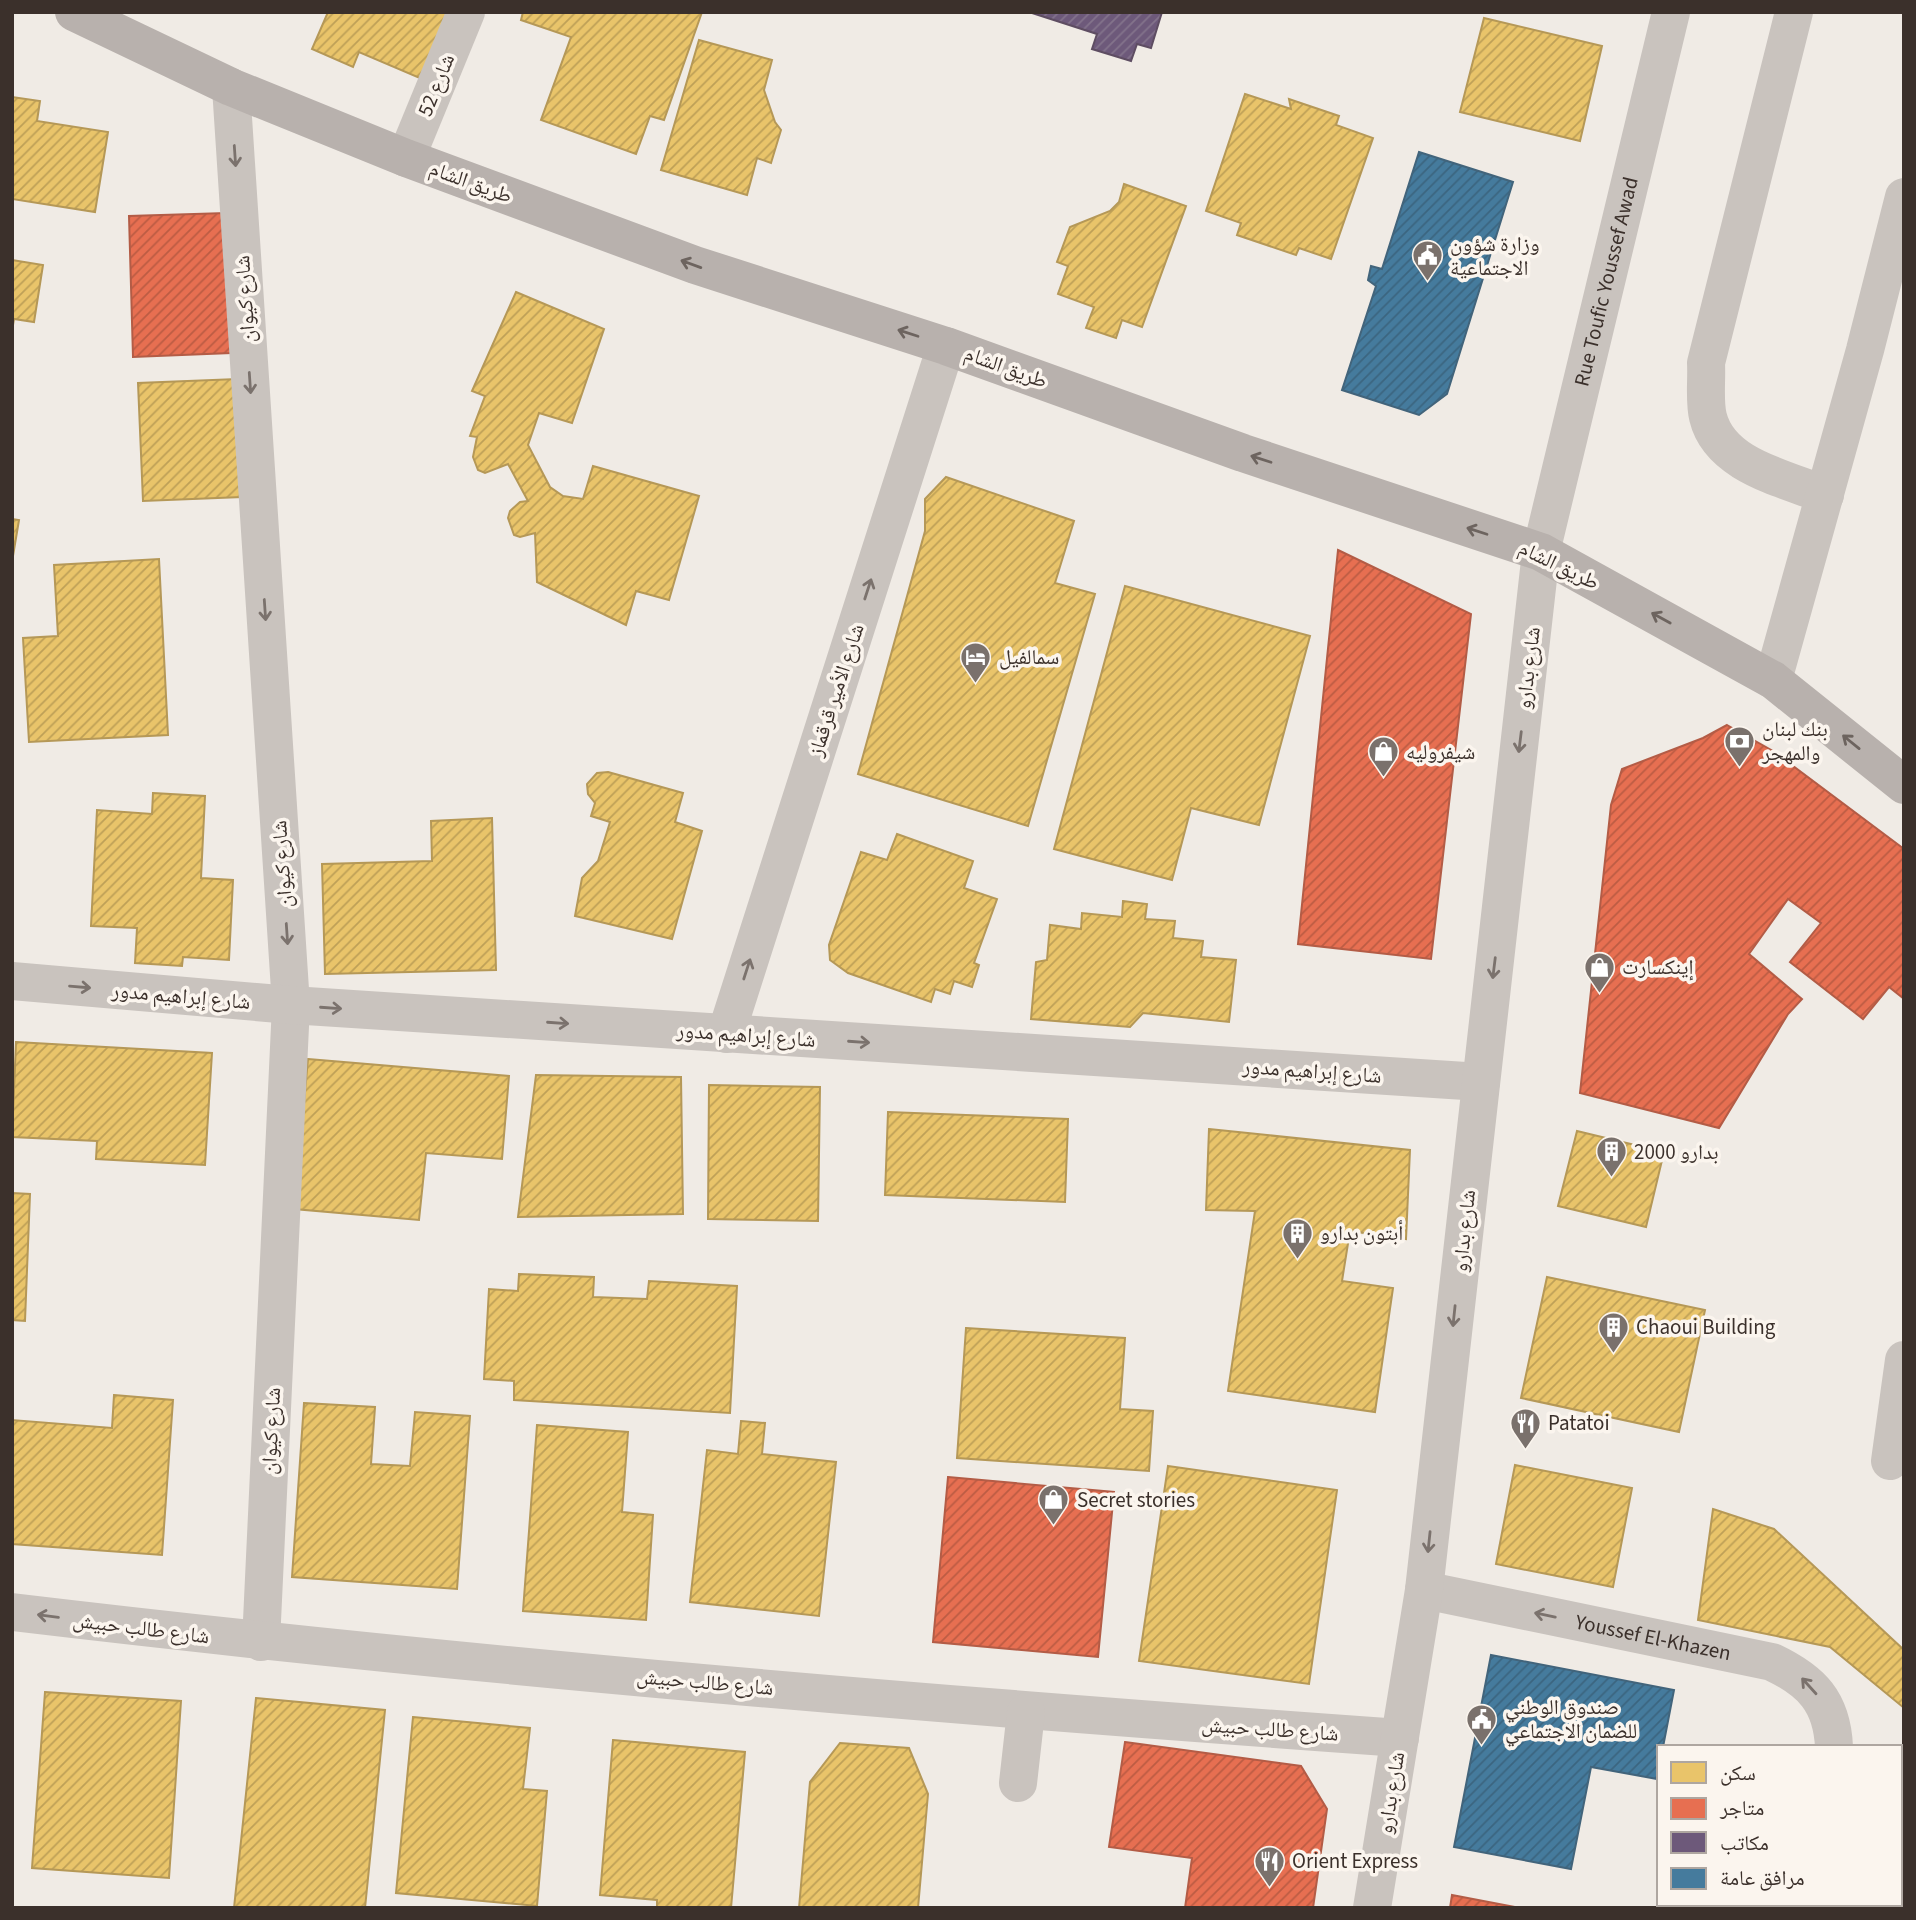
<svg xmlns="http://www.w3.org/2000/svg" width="1916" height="1920" font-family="'Source Sans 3','Noto Naskh Arabic',sans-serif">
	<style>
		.homes { fill: url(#homes-hatch); stroke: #b59857; stroke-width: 2 }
		.shops { fill: url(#shops-hatch); stroke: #b35c46; stroke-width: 2 }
		.offices { fill: url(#offices-hatch); stroke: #5e4d62; stroke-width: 2 }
		.public { fill: url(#public-hatch); stroke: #42647b; stroke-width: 2 }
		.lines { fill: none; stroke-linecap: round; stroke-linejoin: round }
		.minor { stroke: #c9c3be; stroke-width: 38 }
		.major { stroke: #b8b1ad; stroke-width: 38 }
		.oneway { stroke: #7b726d }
		.oneway2 { stroke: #6d645f }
		.labels { text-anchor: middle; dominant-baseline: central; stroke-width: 7; stroke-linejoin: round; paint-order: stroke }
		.street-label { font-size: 21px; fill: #3b302b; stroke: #fbf5ee }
		.poi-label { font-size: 21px; fill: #3b302b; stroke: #fbf5ee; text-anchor: start }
	</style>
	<defs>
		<pattern id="homes-hatch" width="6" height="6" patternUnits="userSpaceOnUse" patternTransform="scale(1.75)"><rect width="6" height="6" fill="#e9c46a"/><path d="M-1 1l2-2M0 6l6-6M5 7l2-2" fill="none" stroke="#bea057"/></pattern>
		<pattern id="shops-hatch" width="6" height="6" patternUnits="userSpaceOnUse" patternTransform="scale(1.75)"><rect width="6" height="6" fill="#e76f51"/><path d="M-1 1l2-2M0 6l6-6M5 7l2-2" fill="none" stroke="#bc5c43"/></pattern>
		<pattern id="offices-hatch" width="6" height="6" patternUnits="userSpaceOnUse" patternTransform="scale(1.75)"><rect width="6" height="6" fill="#6d597a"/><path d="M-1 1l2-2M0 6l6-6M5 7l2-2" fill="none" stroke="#83738b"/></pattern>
		<pattern id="public-hatch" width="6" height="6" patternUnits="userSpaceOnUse" patternTransform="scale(1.75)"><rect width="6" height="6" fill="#457b9d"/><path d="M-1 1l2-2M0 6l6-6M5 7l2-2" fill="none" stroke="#3b6580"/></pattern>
	</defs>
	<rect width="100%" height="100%" fill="#f0ebe5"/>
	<g class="homes">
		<path d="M328,12H451L422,79L359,52L353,67L312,49Z"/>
		<path d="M523,12H702L664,120L650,116L636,154L541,120L571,37L521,20Z"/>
		<path d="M1484,18L1602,46L1580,141L1460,112Z"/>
		<path d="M699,40L772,60L764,90L775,122L781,130L771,163L757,158L747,195L661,170Z"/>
		<path d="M1245,94L1291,109L1289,99L1339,116L1336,125L1373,138L1331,259L1299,248L1296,255L1237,235L1241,223L1206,211Z"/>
		<path d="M12,97L40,101L37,121L108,132L95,212L12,199Z"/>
		<path d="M1124,184L1186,206L1142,327L1122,320L1116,338L1086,328L1094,307L1058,294L1068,266L1057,262L1070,227L1110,211L1119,202Z"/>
		<path d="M12,260L43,265L34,322L14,319L12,331Z"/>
		<path d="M516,292L604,329L572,423L539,413L528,445L550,487L563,496L583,499L593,466L699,496L669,600L636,591L626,625L537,582L535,533L520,537L514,535L508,518L510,511L520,502L528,501L508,464L485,473L478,470L473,457L477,437L470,436L485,396L472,391Z"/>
		<path d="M237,379L242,497L143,501L138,383Z"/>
		<path d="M946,477L1074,521L1055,583L1095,594L1028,826L858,774L925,531V499Z"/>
		<path d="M12,519L19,520L13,556H12Z"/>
		<path d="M159,559L168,735L29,742L23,638L58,636L54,565Z"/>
		<path d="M1125,586L1310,636L1259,825L1191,808L1172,880L1054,849Z"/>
		<path d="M608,772L683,793L675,822L702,831L672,939L575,916L582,878L598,861L610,822L591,816L595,803L588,794L587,784L597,773Z"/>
		<path d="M153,793L205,796L201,878L233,880L229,960L183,957L182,966L135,963L137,928L91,926L97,810L152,814Z"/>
		<path d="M492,818L496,970L325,974L322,864L432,861L431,821Z"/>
		<path d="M897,834L973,861L964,888L997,899L974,963L979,965L972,987L954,981L950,994L935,989L931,1002L848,973L830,960L829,945L861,852L887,860Z"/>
		<path d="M1123,901L1147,904L1145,919L1175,921L1173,938L1203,941L1201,957L1236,960L1229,1022L1143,1013L1130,1027L1031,1019L1036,962L1047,960L1050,925L1081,929L1082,913L1122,917Z"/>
		<path d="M16,1042L212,1053L205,1165L96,1159L97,1141L12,1137Z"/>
		<path d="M308,1059L509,1076L502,1159L426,1153L419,1220L294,1209Z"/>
		<path d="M536,1075L681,1077L683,1214L518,1217Z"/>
		<path d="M709,1085L820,1087L818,1221L708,1219Z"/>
		<path d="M888,1112L1068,1119L1065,1202L885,1195Z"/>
		<path d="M1209,1129L1410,1150L1406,1239L1350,1231L1342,1281L1393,1288L1375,1412L1228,1391L1255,1211L1206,1210Z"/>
		<path d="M1577,1131L1664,1152L1646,1227L1558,1206Z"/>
		<path d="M12,1193L30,1194L25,1321L12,1320Z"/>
		<path d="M519,1274L594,1277L593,1297L647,1299L649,1281L737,1286L730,1413L514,1400V1381L484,1379L489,1289L518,1291Z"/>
		<path d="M1547,1277L1705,1310L1679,1432L1521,1398Z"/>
		<path d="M966,1328L1125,1338L1120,1409L1153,1411L1149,1471L957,1458Z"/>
		<path d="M114,1395L173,1400L162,1555L12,1544V1420L112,1428Z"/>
		<path d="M304,1403L375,1407L371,1464L410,1466L415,1412L470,1416L457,1589L292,1577Z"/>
		<path d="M741,1421L765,1423L762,1454L836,1462L819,1616L690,1602L707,1450L738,1454Z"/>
		<path d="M537,1425L628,1432L622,1512L653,1515L646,1620L523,1611Z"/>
		<path d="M1515,1465L1632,1488L1613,1587L1496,1564Z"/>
		<path d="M1168,1466L1337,1490L1309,1684L1139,1661Z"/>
		<path d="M1713,1509L1774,1529L1904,1650V1708L1830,1647L1698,1620Z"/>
		<path d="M45,1692L181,1701L169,1878L32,1868Z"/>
		<path d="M256,1698L385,1710L365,1908H234Z"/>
		<path d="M413,1717L530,1728L523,1789L547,1791L537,1906L396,1893Z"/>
		<path d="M613,1740L745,1752L731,1908H657V1900L600,1895Z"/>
		<path d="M840,1743L909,1748L928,1794L918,1908H799L810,1782Z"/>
		<path d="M1900,1846L1904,1847V1908H1864L1865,1904H1900Z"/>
	</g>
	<g class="shops">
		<path d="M226,213L231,353L133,357L129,216Z"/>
		<path d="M1338,550L1471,614L1431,959L1298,944Z"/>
		<path d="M1727,725L1773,751L1904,849V999L1889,987L1863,1019L1790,962L1821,923L1788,899L1749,954L1802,999L1788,1014L1719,1128L1580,1093L1611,805L1622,769L1703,738Z"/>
		<path d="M948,1477L1114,1492L1098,1657L933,1642Z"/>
		<path d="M1125,1742L1301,1766L1327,1809L1313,1908H1185L1192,1858L1109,1847Z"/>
		<path d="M1452,1895L1520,1908H1450Z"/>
	</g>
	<path class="offices" d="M1029,12H1162L1151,48L1137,44L1131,61L1092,49L1097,34Z"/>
	<g class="public">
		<path d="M1419,152L1513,182L1447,394L1419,415L1342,390L1376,286L1368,280L1371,266L1382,269Z"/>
		<path d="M1491,1655L1674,1690L1663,1747H1659L1657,1779L1591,1767L1571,1869L1454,1847Z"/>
	</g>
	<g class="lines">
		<g class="minor">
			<path d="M1794,12L1706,363C1707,380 1704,401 1708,417C1720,466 1784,478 1825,495"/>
			<path d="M231,87L291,1005L261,1642"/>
			<path d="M406,158L466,12"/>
			<path d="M1773,680L1865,350L1904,197"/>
			<path d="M12,981L291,1005L1481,1082"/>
			<path d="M726,1034L946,346"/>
			<path d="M1890,1461L1904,1360"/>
			<path id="s1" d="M1424,1590L1772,1662C1812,1681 1832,1702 1834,1747"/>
			<path d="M12,1612C473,1667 936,1705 1400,1738"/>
			<path d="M1018,1783L1026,1712"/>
			<path id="s2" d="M1372,1908L1424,1590L1541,552L1671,12"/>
			<path d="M1816,1908V1904"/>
		</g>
		<path class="major" d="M74,12L231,87L406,158L695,265L946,346L1243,453L1541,552L1773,680L1904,785"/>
	</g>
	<defs><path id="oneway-shaft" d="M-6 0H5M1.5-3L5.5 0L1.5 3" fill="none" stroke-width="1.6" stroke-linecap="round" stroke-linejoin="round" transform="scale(1.75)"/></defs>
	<g class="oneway">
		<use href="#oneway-shaft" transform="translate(235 156) rotate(86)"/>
		<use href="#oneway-shaft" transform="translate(250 383) rotate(86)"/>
		<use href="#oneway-shaft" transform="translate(868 589) rotate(-72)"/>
		<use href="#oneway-shaft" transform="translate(265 610) rotate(86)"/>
		<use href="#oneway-shaft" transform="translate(1520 742) rotate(97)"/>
		<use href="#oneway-shaft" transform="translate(287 934) rotate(86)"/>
		<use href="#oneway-shaft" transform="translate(1494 968) rotate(97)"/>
		<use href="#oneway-shaft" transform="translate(747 969) rotate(-72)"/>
		<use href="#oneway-shaft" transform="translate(80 987) rotate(5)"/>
		<use href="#oneway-shaft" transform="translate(331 1008) rotate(4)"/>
		<use href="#oneway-shaft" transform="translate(558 1023) rotate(4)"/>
		<use href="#oneway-shaft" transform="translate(859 1042) rotate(4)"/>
		<use href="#oneway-shaft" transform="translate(1454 1316) rotate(96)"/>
		<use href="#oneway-shaft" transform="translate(1429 1542) rotate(96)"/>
		<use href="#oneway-shaft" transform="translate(1545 1615) rotate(-168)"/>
		<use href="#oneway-shaft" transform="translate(48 1616) rotate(-173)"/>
		<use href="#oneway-shaft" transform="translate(1809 1686) rotate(-132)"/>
	</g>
	<g class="oneway2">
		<use href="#oneway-shaft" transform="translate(691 264) rotate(-160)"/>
		<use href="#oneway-shaft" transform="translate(908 333) rotate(-162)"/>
		<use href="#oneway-shaft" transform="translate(1261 459) rotate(-162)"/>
		<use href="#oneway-shaft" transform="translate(1477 531) rotate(-162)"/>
		<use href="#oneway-shaft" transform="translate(1661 618) rotate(-151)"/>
		<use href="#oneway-shaft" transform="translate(1851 742) rotate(-141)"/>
	</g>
	<defs>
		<symbol id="civic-pin" viewBox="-11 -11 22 30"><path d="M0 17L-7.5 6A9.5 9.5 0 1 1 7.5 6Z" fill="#7a716c" stroke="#fbf5ee"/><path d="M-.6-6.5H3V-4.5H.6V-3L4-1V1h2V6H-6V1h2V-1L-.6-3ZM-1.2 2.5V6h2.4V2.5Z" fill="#fff"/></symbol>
		<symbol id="hotel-pin" viewBox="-11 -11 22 30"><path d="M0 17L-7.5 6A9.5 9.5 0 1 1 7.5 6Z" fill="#7a716c" stroke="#fbf5ee"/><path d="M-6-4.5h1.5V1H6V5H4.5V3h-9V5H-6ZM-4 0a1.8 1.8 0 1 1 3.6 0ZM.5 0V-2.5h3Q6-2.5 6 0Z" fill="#fff"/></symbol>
		<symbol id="bank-pin" viewBox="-11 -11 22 30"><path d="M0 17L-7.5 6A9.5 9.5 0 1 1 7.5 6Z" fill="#7a716c" stroke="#fbf5ee"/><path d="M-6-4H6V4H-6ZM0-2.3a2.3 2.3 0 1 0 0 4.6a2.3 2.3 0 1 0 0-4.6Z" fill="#fff"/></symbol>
		<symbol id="shop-pin" viewBox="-11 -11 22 30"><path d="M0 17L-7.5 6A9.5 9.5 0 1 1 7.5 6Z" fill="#7a716c" stroke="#fbf5ee"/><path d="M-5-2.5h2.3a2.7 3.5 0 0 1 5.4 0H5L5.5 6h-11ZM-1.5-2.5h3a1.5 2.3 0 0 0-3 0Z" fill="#fff"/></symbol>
		<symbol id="building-pin" viewBox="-11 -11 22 30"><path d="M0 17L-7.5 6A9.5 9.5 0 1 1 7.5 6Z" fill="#7a716c" stroke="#fbf5ee"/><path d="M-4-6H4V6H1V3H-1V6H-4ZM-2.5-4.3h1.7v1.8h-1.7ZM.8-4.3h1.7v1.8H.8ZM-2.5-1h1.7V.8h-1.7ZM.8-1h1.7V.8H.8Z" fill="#fff"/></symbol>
		<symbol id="restaurant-pin" viewBox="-11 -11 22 30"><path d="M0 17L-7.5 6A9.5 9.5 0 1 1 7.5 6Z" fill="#7a716c" stroke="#fbf5ee"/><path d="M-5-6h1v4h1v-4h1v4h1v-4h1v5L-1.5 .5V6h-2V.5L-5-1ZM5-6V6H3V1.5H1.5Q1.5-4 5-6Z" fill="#fff"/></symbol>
	</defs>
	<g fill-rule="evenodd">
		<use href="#civic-pin" x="1410" y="238" width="35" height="47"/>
		<use href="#hotel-pin" x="958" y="640" width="35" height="47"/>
		<use href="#bank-pin" x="1722" y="724" width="35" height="47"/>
		<use href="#shop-pin" x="1366" y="734" width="35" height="47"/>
		<use href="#shop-pin" x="1582" y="950" width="35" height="47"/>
		<use href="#building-pin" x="1594" y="1134" width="35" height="47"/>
		<use href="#building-pin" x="1280" y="1216" width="35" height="47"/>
		<use href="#building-pin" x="1596" y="1310" width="35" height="47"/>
		<use href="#restaurant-pin" x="1508" y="1406" width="35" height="47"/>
		<use href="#shop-pin" x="1036" y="1482" width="35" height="47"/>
		<use href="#civic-pin" x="1464" y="1702" width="35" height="47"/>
		<use href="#restaurant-pin" x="1252" y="1844" width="35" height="47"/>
	</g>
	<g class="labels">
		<g class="street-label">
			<text transform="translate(436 85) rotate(-68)">شارع 52</text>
			<text transform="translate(471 182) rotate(20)">طريق الشام</text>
			<text stroke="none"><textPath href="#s2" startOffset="1645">Rue Toufic Youssef Awad</textPath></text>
			<text transform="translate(245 299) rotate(-94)">شارع كيوان</text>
			<text transform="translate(1006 367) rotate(20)">طريق الشام</text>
			<text transform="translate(1559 565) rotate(26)">طريق الشام</text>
			<text transform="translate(1528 668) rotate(-83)">شارع بدارو</text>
			<text transform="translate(836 690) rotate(-72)">شارع الأمير قرقماز</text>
			<text transform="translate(282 864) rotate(-94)">شارع كيوان</text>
			<text transform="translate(181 996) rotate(5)">شارع إبراهيم مدور</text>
			<text transform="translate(746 1035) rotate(4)">شارع إبراهيم مدور</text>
			<text transform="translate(1312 1071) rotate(4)">شارع إبراهيم مدور</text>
			<text transform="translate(1464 1231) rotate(-84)">شارع بدارو</text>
			<text transform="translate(271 1431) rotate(-87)">شارع كيوان</text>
			<text transform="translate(141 1628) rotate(7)">شارع طالب حبيش</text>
			<text stroke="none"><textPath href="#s1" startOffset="234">Youssef El-Khazen</textPath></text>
			<text transform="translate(705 1682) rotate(5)">شارع طالب حبيش</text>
			<text transform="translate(1270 1729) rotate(4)">شارع طالب حبيش</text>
			<text transform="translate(1391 1793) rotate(-81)">شارع بدارو</text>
		</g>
		<g class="poi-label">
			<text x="1450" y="244">وزارة شؤون<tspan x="1450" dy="24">الاجتماعية</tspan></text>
			<text x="999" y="657">سمالفيل</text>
			<text x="1762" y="729">بنك لبنان<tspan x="1762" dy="24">والمهجر</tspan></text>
			<text x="1406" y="752">شيفروليه</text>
			<text x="1622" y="967">إينكسارت</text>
			<text x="1634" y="1152">بدارو 2000</text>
			<text x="1320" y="1233">أبتون بدارو</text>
			<text x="1636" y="1327">Chaoui Building</text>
			<text x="1548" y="1423">Patatoi</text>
			<text x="1077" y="1500">Secret stories</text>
			<text x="1505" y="1707">صندوق الوطني<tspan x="1505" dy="24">للضمان الاجتماعي</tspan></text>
			<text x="1292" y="1861">Orient Express</text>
		</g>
	</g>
	<rect width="1916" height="1920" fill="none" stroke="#3b302b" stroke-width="28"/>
	<rect x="1657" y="1745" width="245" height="161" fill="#fbf5ee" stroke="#aea6a0" stroke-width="2"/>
	<rect x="1671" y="1762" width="35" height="21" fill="#e9c46a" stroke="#aea6a0" stroke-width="2"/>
	<text x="1720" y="1780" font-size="21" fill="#3b302b">سكن</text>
	<rect x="1671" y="1798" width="35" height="21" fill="#e76f51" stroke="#aea6a0" stroke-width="2"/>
	<text x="1720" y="1815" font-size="21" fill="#3b302b">متاجر</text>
	<rect x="1671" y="1832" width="35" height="21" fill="#6d597a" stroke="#aea6a0" stroke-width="2"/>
	<text x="1720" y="1850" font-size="21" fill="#3b302b">مكاتب</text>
	<rect x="1671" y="1868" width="35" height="21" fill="#457b9d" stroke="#aea6a0" stroke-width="2"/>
	<text x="1720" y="1885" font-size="21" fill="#3b302b">مرافق عامة</text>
</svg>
